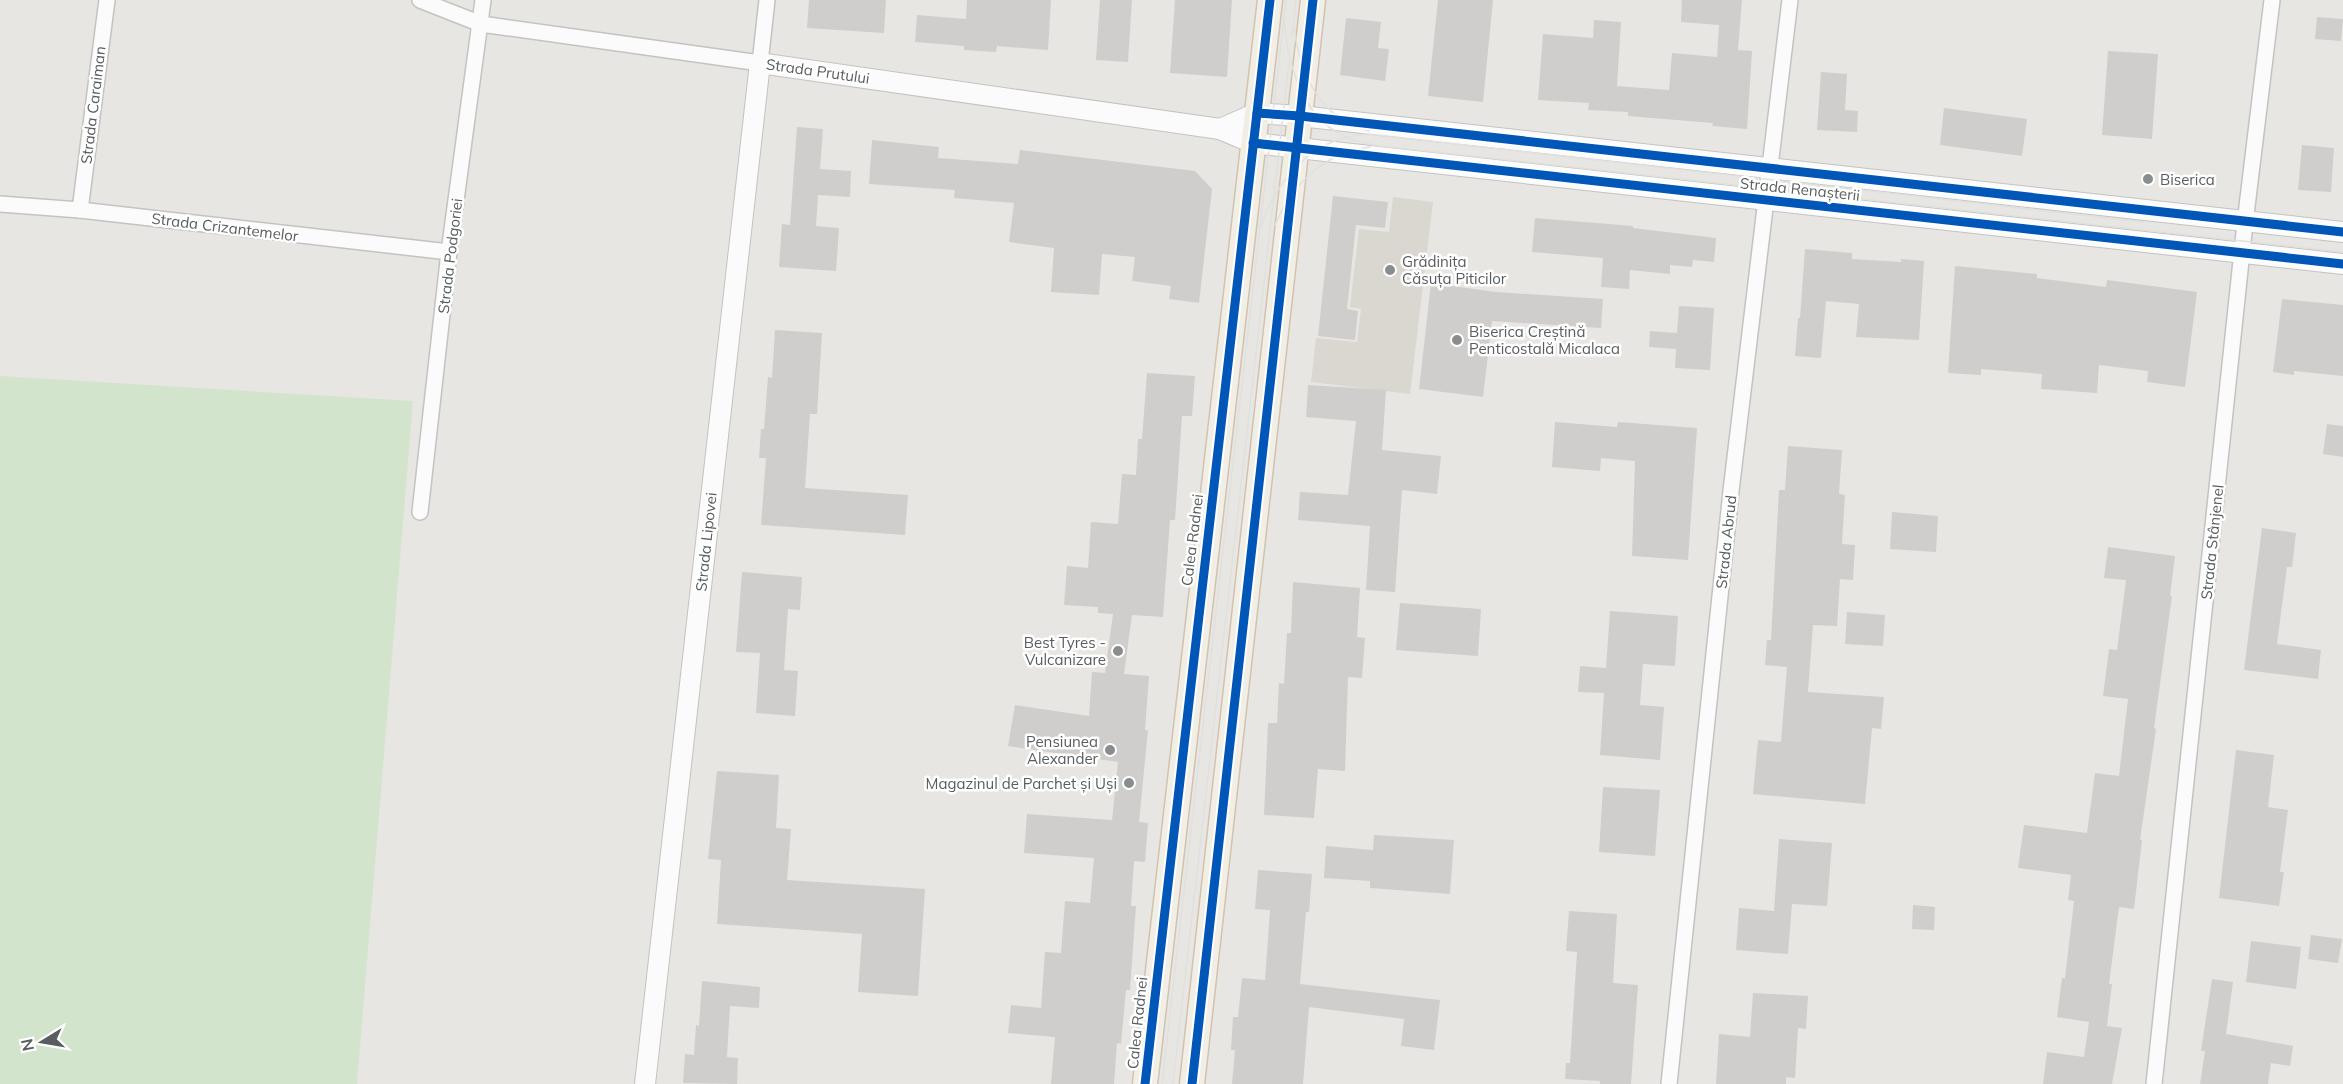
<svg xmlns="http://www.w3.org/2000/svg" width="2343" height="1084" font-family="Mulish,sans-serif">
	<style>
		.education { fill: #dad7d1 }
		.green { fill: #d3e4cd }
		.building { fill: #d0cecc }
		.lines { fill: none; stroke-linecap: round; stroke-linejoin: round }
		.minor-casing { stroke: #c3c3c2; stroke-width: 18 }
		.tertiary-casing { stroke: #c3c3c2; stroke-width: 22 }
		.primary-casing { stroke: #d0c3b0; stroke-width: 27 }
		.minor { stroke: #fcfbfb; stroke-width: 15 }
		.tertiary { stroke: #fcfbfb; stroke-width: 20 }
		.primary { stroke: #f0eee5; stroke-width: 24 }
		.tram { stroke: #e0e0df; stroke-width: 1.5 }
		.cycleway-casing { stroke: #fff; stroke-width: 13 }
		.cycleway { stroke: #0057b8; stroke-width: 9 }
		.poi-dot { fill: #8a8d8e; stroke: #fff; stroke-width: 2 }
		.labels { text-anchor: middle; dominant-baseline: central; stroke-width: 5; stroke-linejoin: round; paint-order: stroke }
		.street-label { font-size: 15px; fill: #585d60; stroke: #fff }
		.poi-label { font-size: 15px; fill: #585d60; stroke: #fff; text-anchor: start }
	</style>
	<rect width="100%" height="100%" fill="#e8e6e2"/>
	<path class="education" d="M1393,197L1433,202L1410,394L1311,382L1316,338L1357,342L1361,309L1350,307L1359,229L1389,232Z"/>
	<path class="green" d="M0,376L413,401L357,1084H0Z"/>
	<g class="building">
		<path d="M809,0H886L884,33L807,28Z"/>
		<path d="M967,0H1051L1048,50L997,46L996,52L964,50V46L915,42L917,15L966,19Z"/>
		<path d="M1100,0H1132L1128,62L1096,60Z"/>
		<path d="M1175,0H1232L1227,77L1170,73Z"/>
		<path d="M1438,0H1493L1483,102L1428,96Z"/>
		<path d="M1682,0H1742L1738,50L1752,51L1747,129L1712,126L1713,123L1628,116V112L1588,110L1589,103L1538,100L1543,34L1593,38L1594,20L1621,22L1617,86L1669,90L1672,53L1717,57L1719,25L1681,22Z"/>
		<path d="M2317,17L2343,19L2341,41L2315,39Z"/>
		<path d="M1346,18L1381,22L1378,48L1389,49L1385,81L1340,75Z"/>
		<path d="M2108,51L2158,54L2152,139L2102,135Z"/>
		<path d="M1821,72L1847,74L1845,110L1858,111L1857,132L1817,130Z"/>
		<path d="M1944,108L2027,119L2022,156L1940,145Z"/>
		<path d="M797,127L823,129L820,169L851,171L850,197L818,195L816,226L839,228L836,271L779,267L782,224L790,225Z"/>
		<path d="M872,140L939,147L938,158L1018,164L1020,150L1195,171L1212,189L1199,303L1169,299L1171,286L1132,281L1135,257L1102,254L1099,295L1051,292L1054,248L1009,242L1014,203L954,198L955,190L869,184Z"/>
		<path d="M2302,145L2334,148L2331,192L2298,190Z"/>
		<path d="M1333,196L1388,202L1385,228L1356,225L1347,309L1358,311L1355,340L1318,336Z"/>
		<path d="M1535,218L1633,226V228L1716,238L1714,262L1693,260L1692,267L1670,265V274L1630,270L1629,289L1601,287L1603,258L1532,252Z"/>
		<path d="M1805,249L1852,253V259L1901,262V259L1924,261L1919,340L1856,337L1859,304L1826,301L1821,358L1795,356L1798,318H1800Z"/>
		<path d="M1955,266L2037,274V278L2106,287L2107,280L2197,292L2185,387L2147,382L2148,371L2099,365L2097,393L2041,389L2042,374L1981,369V375L1948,373Z"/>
		<path d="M1431,283L1496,292L1603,299L1601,328L1492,321L1483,397L1419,389Z"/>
		<path d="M2282,299L2343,305V376L2294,371V375L2273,372Z"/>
		<path d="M1679,306L1714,308L1710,370L1675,368L1676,349L1649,347L1650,331L1677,333Z"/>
		<path d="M775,330L822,333L817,414H810L805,488L908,495L905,535L761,525L766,458H759L761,429H764L768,377L772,378Z"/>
		<path d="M1147,373L1195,376L1192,416H1182L1175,520H1170L1163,617L1132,615L1124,674L1149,676L1145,730H1148L1139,822L1148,823L1145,862L1134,861L1131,906H1136L1130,990H1126L1121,1044L1117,1043L1114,1084H1051L1055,1037L1008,1033L1011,1005L1041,1008L1045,952L1061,953L1065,901L1090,903L1094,858L1024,853L1027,814L1112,820L1118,762L1008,746L1015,705L1089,716L1092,672L1105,673L1113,614L1098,613V607L1064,605L1067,566L1088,568L1091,522L1118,524L1122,474L1136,475L1138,439H1142Z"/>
		<path d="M1308,385L1386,390L1382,450L1441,456L1437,494L1402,490L1395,592L1366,590L1370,526L1298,520L1300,492L1348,495L1356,421L1306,417Z"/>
		<path d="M1555,422L1617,427L1618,422L1697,428L1688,560L1632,556L1635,461L1601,458L1600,471L1552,467Z"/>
		<path d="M2327,424L2343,426V457L2323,454Z"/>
		<path d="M1788,446L1842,450L1839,494L1845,495L1842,544L1855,545L1853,580L1840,579L1837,626L1813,625L1808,692L1884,697L1881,729L1872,728L1865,804L1753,794L1758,740L1781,742L1787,667L1765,665L1767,640H1771L1779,490H1785Z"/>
		<path d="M1892,512L1938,516L1936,552L1890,549Z"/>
		<path d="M2262,528L2296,533L2292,567H2287L2277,644L2321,650L2318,679L2244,670Z"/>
		<path d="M2108,547L2175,556L2170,596H2172L2154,728L2156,729L2140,840H2142L2134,909L2119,907L2109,984H2112L2107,1026L2122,1028L2112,1084H2043L2047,1052L2084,1057L2089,1022L2057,1017L2062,978H2065L2074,901L2068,900L2071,875L2018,868L2024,825L2087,833L2095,773L2119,776L2128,699L2103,696L2109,649L2117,650L2126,580L2104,578Z"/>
		<path d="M742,572L802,577L800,610L788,609L784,670L798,671L795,716L756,713L760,653L736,652Z"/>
		<path d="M1293,582L1360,588L1357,637L1365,638L1362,678L1348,677L1345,771L1318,769L1314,818L1264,815L1268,723H1277L1279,683L1284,684L1287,633H1291Z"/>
		<path d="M1400,603L1481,609L1478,656L1396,650Z"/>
		<path d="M1610,611L1678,616L1675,666L1643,664L1640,705L1664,707L1660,760L1600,755L1604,693L1578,692L1580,666L1606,668Z"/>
		<path d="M1847,612L1885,615L1883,646L1845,644Z"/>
		<path d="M2236,750L2274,755L2268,807L2288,810L2280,872H2284L2279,906L2219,898Z"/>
		<path d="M717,771L779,775L776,828L791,829L787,880L925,889L918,996L858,992L862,934L717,924L721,860L708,859Z"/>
		<path d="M1603,787L1660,790L1655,856L1599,852Z"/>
		<path d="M1374,835L1454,840L1450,894L1370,888V881L1324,878L1326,846L1373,850Z"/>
		<path d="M1779,839L1832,843L1827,906L1792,904L1788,954L1736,950L1739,908L1774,911Z"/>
		<path d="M1258,870L1312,874L1309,912H1306L1300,984L1440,1000L1434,1050L1401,1046L1404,1019L1309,1007L1303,1084H1232L1235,1050H1231L1233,1017H1238L1242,978L1265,980L1270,910L1255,909Z"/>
		<path d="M1913,905L1935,907L1934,930L1912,929Z"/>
		<path d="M1569,911L1617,914L1613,983L1638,985L1631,1084H1600V1081L1565,1079L1566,1063H1570L1577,952L1566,951Z"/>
		<path d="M2311,935L2342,939L2338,963L2308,959Z"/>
		<path d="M2251,941L2301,947L2296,989L2246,982Z"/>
		<path d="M2212,979L2233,982L2226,1034L2293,1046L2290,1066L2271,1063L2268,1084H2200L2205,1051H2201Z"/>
		<path d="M702,981L760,987L759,1008L730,1006L727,1057L738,1058L737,1084L683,1083L685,1054L694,1055L696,1025L699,1026Z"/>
		<path d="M1753,993L1808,996L1806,1029L1798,1028L1795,1078L1786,1077V1084H1716L1719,1034L1750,1037Z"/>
	</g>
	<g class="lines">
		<defs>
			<g id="minor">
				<path d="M420,0L481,24L760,63L767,0"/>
				<path d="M0,204L80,210L449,252"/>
				<path d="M80,210L107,0"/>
				<path d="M420,512L449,252L483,0"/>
				<path d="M1669,1084L1731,491L1790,0"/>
				<path d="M2154,1084L2245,223L2272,0"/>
			</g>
			<g id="tertiary">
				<path d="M1220,129L1257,113L1300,116L2343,232"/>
				<path d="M645,1084L760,63L1220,129L1253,143L2343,264"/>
			</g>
			<g id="primary">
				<path d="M1145,1084L1270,0"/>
				<path d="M1192,1084L1313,0"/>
			</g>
		</defs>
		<use href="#minor" class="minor-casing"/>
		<use href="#tertiary" class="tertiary-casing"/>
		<use href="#primary" class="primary-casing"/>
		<use href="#minor" class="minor"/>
		<use href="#tertiary" class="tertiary"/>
		<use href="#primary" class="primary"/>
		<g class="tram">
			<path d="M1284,17C1287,60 1300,116 1344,136C1356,142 1368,144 1380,146L2343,252"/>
			<path d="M1294,26C1299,73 1320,119 1369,131"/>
			<path d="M1292,36L1296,0"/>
			<path d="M1275,225C1292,184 1325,152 1370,147"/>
			<path d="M1260,228C1277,179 1312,137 1368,134L2143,222"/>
			<path d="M1162,1084L1286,0"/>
			<path d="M1173,1084L1289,63"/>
		</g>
		<defs>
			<g id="cycleway">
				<path d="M1257,113L1300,116L2343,232"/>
				<path d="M1253,143L2343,264"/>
				<path d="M1145,1084L1270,0"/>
				<path d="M1192,1084L1313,0"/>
			</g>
		</defs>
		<use href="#cycleway" class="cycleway-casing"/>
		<use href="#cycleway" class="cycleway"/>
	</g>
	<g class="poi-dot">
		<circle cx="2148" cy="179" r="6"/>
		<circle cx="1390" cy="270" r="6"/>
		<circle cx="1457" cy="340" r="6"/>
		<circle cx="1118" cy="651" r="6"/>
		<circle cx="1110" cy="750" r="6"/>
		<circle cx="1129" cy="783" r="6"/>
	</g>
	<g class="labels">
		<g class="street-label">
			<text transform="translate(818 71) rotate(8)">Strada Prutului</text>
			<text transform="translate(93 105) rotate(-83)">Strada Caraiman</text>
			<text transform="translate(1800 189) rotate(6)">Strada Renașterii</text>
			<text transform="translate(225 227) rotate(7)">Strada Crizantemelor</text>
			<text transform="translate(450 256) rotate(-83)">Strada Podgoriei</text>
			<text transform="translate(1192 540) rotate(-83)">Calea Radnei</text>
			<text transform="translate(706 542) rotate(-84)">Strada Lipovei</text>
			<text transform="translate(1726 542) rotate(-84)">Strada Abrud</text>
			<text transform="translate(2212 542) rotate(-84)">Strada Stânjenel</text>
			<text transform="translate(1137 1023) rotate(-84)">Calea Radnei</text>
		</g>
		<g class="poi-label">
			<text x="2160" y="179">Biserica</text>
			<text x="1402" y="261">Grădinița<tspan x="1402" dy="17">Căsuța Piticilor</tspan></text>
			<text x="1469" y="331">Biserica Creștină<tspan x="1469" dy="17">Penticostală Micalaca</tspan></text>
			<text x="1106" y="642" text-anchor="end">Best Tyres -<tspan x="1106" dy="17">Vulcanizare</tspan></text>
			<text x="1098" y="741" text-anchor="end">Pensiunea<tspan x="1098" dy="17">Alexander</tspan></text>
			<text x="1117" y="783" text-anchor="end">Magazinul de Parchet și Uși</text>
		</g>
	</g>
	<g transform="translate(42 1042) rotate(259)" stroke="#ffffff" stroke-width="4.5" paint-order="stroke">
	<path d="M0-4.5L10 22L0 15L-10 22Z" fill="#585d60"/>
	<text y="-9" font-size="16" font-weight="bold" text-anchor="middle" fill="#585d60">N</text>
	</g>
</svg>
